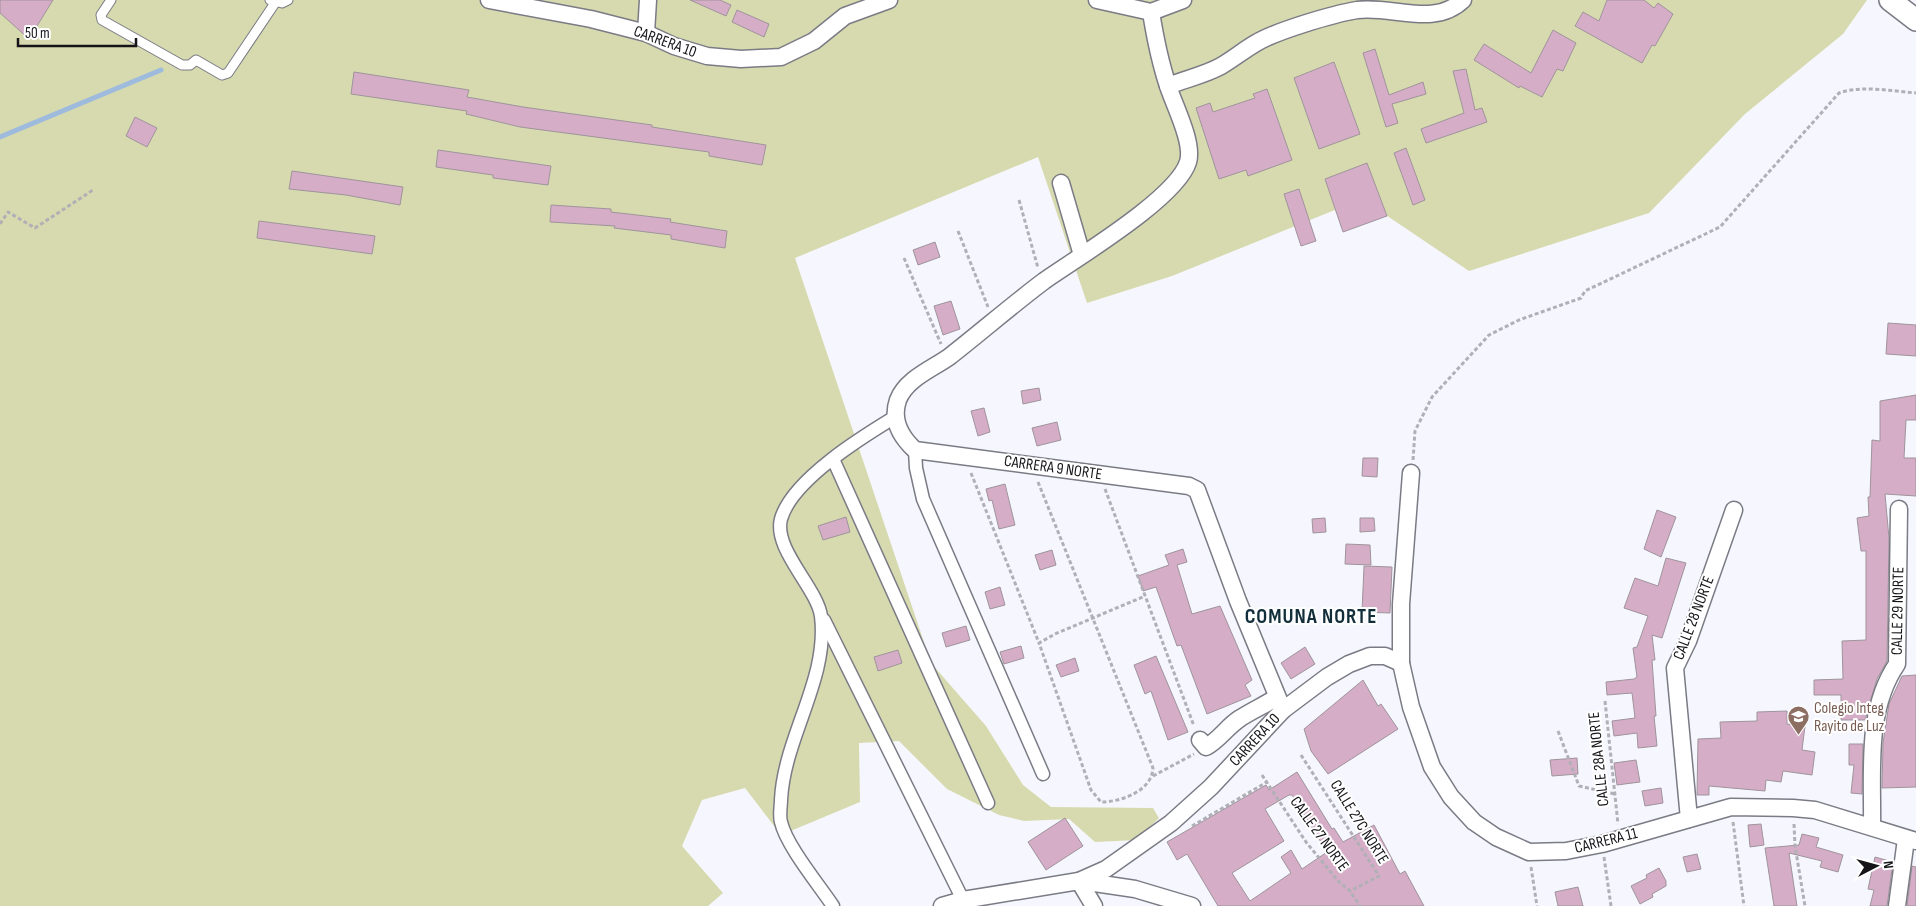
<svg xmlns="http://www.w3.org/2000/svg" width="1916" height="906" font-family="'Sofia Sans Condensed',sans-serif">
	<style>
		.green { fill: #d7daaf }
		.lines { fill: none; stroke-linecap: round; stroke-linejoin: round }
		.stream { stroke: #9ebbdd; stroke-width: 5 }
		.building { fill: #d5adc7; stroke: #9f949b; fill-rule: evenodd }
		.service-casing { stroke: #7a7b85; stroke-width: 11 }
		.pedestrian-casing { stroke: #7a7b85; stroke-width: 15 }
		.minor-casing { stroke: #7a7b85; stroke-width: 19 }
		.tertiary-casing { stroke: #7a7b85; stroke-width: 24 }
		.path { stroke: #b0b0b6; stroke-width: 3; stroke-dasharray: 4 2.5; stroke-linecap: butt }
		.service { stroke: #fff; stroke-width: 9 }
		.pedestrian { stroke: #fff; stroke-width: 12 }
		.minor { stroke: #fff; stroke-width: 16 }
		.tertiary { stroke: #fff; stroke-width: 21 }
		.labels { text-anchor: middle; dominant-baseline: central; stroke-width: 4; stroke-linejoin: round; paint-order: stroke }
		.street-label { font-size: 16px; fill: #151519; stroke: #fff }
		.education-label { font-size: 16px; fill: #785e54; stroke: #fff; text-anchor: start }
		.district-label { font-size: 21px; font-weight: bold; letter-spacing: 1px; fill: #122e3a; stroke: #fff }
	</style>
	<rect width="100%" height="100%" fill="#f6f7fe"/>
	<path class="green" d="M0,0H1867L1843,34L1745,114L1649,213L1469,271L1362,199L1172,276L1087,303L1038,157L795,258L931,663L986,726L1023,785L1051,807L1153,808L1159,818L1137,840L1095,842L1069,819L1024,821L999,815L947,789L899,741L859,743L860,802L781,835L745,788L702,800L682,846L723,893L708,906H0Z"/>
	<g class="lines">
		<path class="stream" d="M0,137L161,70"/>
	</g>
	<g class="building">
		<path d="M0,0H53L29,39L0,13Z"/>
		<path d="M690,0H720L731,5L726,16Z"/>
		<path d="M1607,0H1644L1654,8L1658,3L1673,14L1655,46L1652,45L1642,63L1575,26L1583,12L1599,21Z"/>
		<path d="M737,10L769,24L764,37L732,22Z"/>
		<path d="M1553,30L1576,43L1563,71L1557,69L1542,97L1520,86L1519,88L1474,60L1484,44L1531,73Z"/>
		<path d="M1375,49L1389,95L1423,82L1426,94L1392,104L1398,123L1386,127L1363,53Z"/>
		<path d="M1334,62L1360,134L1319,149L1294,78Z"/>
		<path d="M1466,69L1475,110L1482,108L1487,122L1426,143L1421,129L1464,113L1453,71Z"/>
		<path d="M354,72L469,90L467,97L523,107L652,125V127L766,145L762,165L709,156V152L520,127L466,114L467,111L351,94Z"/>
		<path d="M1267,89L1292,160L1248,176L1246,170L1219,179L1196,108L1210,103L1213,112L1255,98L1253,94Z"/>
		<path d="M135,117L157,128L147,147L126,136Z"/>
		<path d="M1406,148L1425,200L1413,205L1394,153Z"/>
		<path d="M438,150L551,166L548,185L493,178V175L436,167Z"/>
		<path d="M1367,163L1387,216L1343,232L1325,179Z"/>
		<path d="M292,171L403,187L400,205L346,195L289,189Z"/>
		<path d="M1299,189L1316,241L1301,246L1284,194Z"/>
		<path d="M551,205L611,209V212L671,219L670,222L727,231L725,248L671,239V235L614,228L615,226L550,222Z"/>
		<path d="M259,221L375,236L372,254L257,238Z"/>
		<path d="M935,242L940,257L918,265L913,250Z"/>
		<path d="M951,301L960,329L943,335L934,306Z"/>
		<path d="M1888,323L1916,325V356L1886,354Z"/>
		<path d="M1039,388L1041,400L1023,404L1021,391Z"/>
		<path d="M1916,395V420H1906L1904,458H1916V496L1885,494L1889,538L1887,661L1877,679L1865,720H1841V695H1814V680L1843,679L1842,641L1866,640V551H1861L1857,518L1869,516L1868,497H1870L1872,440L1880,441V401Z"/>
		<path d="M984,408L990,432L978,436L971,411Z"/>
		<path d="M1057,422L1061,440L1037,446L1032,428Z"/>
		<path d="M1363,458H1378L1377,477L1362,476Z"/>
		<path d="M1005,484L1015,525L999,529L992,500L989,501L986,489Z"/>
		<path d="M1657,510L1676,517L1661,557L1644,549Z"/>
		<path d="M846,517L850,532L823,540L818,526Z"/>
		<path d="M1325,518L1326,532L1313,533L1312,519Z"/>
		<path d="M1360,518H1374L1375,531L1360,532Z"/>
		<path d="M1346,544L1370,545L1371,565L1345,564Z"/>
		<path d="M1183,549L1187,562L1177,565L1192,614L1220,606L1252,680L1245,685L1251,696L1207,714L1181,645L1177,646L1156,587L1143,591L1138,576L1169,565L1165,555Z"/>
		<path d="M1052,550L1056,565L1040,570L1035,555Z"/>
		<path d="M1666,558L1686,563L1662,638L1652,635L1655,660H1652L1656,716H1654L1657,746L1638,748L1637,733L1614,736L1612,721L1635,718L1632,693L1607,695L1606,682L1634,679L1637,677L1633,648L1637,647L1648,616L1624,608L1635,578L1658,586Z"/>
		<path d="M1364,566L1392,567L1390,613L1362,612Z"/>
		<path d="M1000,587L1005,605L990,609L985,592Z"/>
		<path d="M966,626L970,640L946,647L942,633Z"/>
		<path d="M1021,646L1024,658L1004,664L1000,652Z"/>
		<path d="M1305,647L1315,664L1291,679L1281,663Z"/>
		<path d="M898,650L902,663L878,671L874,657Z"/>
		<path d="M1156,656L1188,732L1168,740L1151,691L1145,694L1134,665Z"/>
		<path d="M1075,658L1079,671L1061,677L1056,665Z"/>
		<path d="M1916,675V787L1882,788L1883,743L1889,704L1902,676Z"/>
		<path d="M1363,680L1378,706L1381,704L1398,729L1328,774L1311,751L1304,729Z"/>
		<path d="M1787,711V724L1805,726L1802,750L1815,752L1812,775L1783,771L1781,782L1766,780L1765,791L1709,786V795H1697L1698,739L1721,738L1720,722L1757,721V712Z"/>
		<path d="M1849,744H1863L1862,794L1851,793L1854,765H1849Z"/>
		<path d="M1577,758L1578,774L1552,776L1550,760Z"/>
		<path d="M1636,760L1640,782L1617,785L1614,763Z"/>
		<path d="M1297,772L1332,829L1334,828L1343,842L1374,825L1400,874L1405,871L1424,906H1218L1187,854L1177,860L1167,842L1266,785L1269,790ZM1289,795H1292L1327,852L1302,869L1291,850L1281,857L1291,873L1250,901L1232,873L1284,841L1265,809Z"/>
		<path d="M1661,788L1663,803L1645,806L1642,791Z"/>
		<path d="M1065,818L1083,846L1046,870L1028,842Z"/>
		<path d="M1761,824L1764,845L1750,847L1748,825Z"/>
		<path d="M1802,834L1819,838L1816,847L1843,855L1838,872L1820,867L1822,861L1789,853L1797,906H1774L1765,848L1799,845Z"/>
		<path d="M1697,854L1701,869L1687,872L1683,857Z"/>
		<path d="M1875,857L1893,862L1887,906H1870L1874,890L1868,889Z"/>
		<path d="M1912,866L1916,867V906H1907Z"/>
		<path d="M1659,868L1666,881V886L1652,894L1653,897L1640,904L1631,886L1647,878L1646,875Z"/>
		<path d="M1578,887L1583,906H1558L1555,892Z"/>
	</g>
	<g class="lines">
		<defs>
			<g id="service">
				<path d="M111,0L101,15L102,20L182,65H190L196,60L222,75L228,73L275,3"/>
				<path d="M270,0L282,3L288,0"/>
			</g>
			<g id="pedestrian">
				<path d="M915,450L916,468L923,499L1043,774"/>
				<path d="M833,459L988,803"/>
				<path d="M824,620L963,900"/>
				<path d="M833,906C819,885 786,845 781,822C779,816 781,806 781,800C784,737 829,679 821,616C817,588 773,549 781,519C792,480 862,437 895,417"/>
			</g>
			<g id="minor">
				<path d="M489,0L591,19L646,33L674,46L707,56L741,59L781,57L814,41L845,16L889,0"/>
				<path d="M1097,0L1151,12L1183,0"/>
				<path d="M1151,12C1155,37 1160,62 1168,86C1174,105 1194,143 1188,162C1177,198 1078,257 1044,281C1012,305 981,332 949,357C932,369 906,379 898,400C891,420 901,437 915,450L1189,486L1197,490L1238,601L1283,710"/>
				<path d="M646,33L648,0"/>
				<path d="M1168,86C1185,79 1205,75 1221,66C1233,59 1244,50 1256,43C1276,31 1333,14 1357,10C1392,5 1434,28 1463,0"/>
				<path d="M1061,183L1082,255"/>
				<path d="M1411,473L1401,604V663L1411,707L1432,767L1451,797L1474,822L1496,837L1529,852L1566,851L1602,844L1731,807L1793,808L1815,810L1916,841"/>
				<path d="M1200,740L1206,747C1219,740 1227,727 1239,719C1251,711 1265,705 1277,697"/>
				<path d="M1689,819L1675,668L1688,641L1734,510"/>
				<path d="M1872,827C1873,772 1865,711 1897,664L1899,509"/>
				<path d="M1079,881L1094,906"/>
				<path d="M1081,881L1135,889L1192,906"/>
				<path d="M942,906L963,900L1079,881L1106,869L1171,823L1211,787L1283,710L1327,677L1349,664L1370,656H1385L1401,663"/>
				<path d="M1897,906L1906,839"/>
			</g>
			<path id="tertiary" d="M1890,0L1916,20"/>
		</defs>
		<use href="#service" class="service-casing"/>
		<use href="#pedestrian" class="pedestrian-casing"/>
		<use href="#minor" class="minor-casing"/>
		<use href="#tertiary" class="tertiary-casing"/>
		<g class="path">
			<path d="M1019,200L1038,268"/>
			<path d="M0,224L8,212L35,228L93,190"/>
			<path d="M958,231L988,307"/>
			<path d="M904,258L941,344"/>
			<path d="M1413,460L1415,431L1432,397L1489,335L1519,320L1581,298L1585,291L1720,227L1839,93C1862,85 1891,91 1916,93"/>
			<path d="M971,473L1039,643L1055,634L1145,596"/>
			<path d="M1038,482L1153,768C1152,791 1121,802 1101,802L1091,790L1039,643"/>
			<path d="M1105,489L1194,726"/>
			<path d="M1605,701L1618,824"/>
			<path d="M1558,731L1579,786L1615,794"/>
			<path d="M1301,755L1379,876L1350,891"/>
			<path d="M1262,775L1306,842L1338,881L1350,891L1360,906"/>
			<path d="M1153,776L1194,754"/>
			<path d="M1733,822L1744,906"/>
			<path d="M1794,824L1795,846L1805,906"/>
			<path d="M1192,826L1267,782"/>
			<path d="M1604,857L1611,906"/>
			<path d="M1531,867L1537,906"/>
		</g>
		<use href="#service" class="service"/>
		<use href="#pedestrian" class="pedestrian"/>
		<use href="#minor" class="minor"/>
		<use href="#tertiary" class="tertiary"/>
	</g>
	<defs>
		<symbol id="school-pin" viewBox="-11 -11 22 30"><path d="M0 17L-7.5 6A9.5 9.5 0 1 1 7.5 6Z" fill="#8d6e63" stroke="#fff"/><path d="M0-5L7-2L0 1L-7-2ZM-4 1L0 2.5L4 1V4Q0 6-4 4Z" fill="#fff"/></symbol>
	</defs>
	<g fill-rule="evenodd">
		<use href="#school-pin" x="1786" y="704" width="25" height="34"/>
	</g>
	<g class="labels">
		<g class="street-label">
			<text transform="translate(665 42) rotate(20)">CARRERA 10</text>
			<text transform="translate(1053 468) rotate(8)">CARRERA 9 NORTE</text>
			<text transform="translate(1898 611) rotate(-89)">CALLE 29 NORTE</text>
			<text transform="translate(1694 618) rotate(-69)">CALLE 28 NORTE</text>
			<text transform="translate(1255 740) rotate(-47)">CARRERA 10</text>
			<text transform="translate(1599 759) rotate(-96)">CALLE 28A NORTE</text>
			<text transform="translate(1359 822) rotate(58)">CALLE 27C NORTE</text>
			<text transform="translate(1319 834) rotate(54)">CALLE 27 NORTE</text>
			<text transform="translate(1606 841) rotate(-14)">CARRERA 11</text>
		</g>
		<g class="education-label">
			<text x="1814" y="708">Colegio Integ<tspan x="1814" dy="18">Rayito de Luz</tspan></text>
		</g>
		<g class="district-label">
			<text x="1311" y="616">COMUNA NORTE</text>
		</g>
	</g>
	<g transform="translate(1876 866) rotate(84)" stroke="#ffffff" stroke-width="4" paint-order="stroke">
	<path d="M0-4L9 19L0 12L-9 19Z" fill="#151519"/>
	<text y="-8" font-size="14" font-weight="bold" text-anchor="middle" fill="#151519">N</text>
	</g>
	<path d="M18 38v8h118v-8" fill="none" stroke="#151519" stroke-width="2.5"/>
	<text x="25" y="38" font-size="15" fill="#151519" stroke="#ffffff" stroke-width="4" paint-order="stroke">50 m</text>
</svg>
